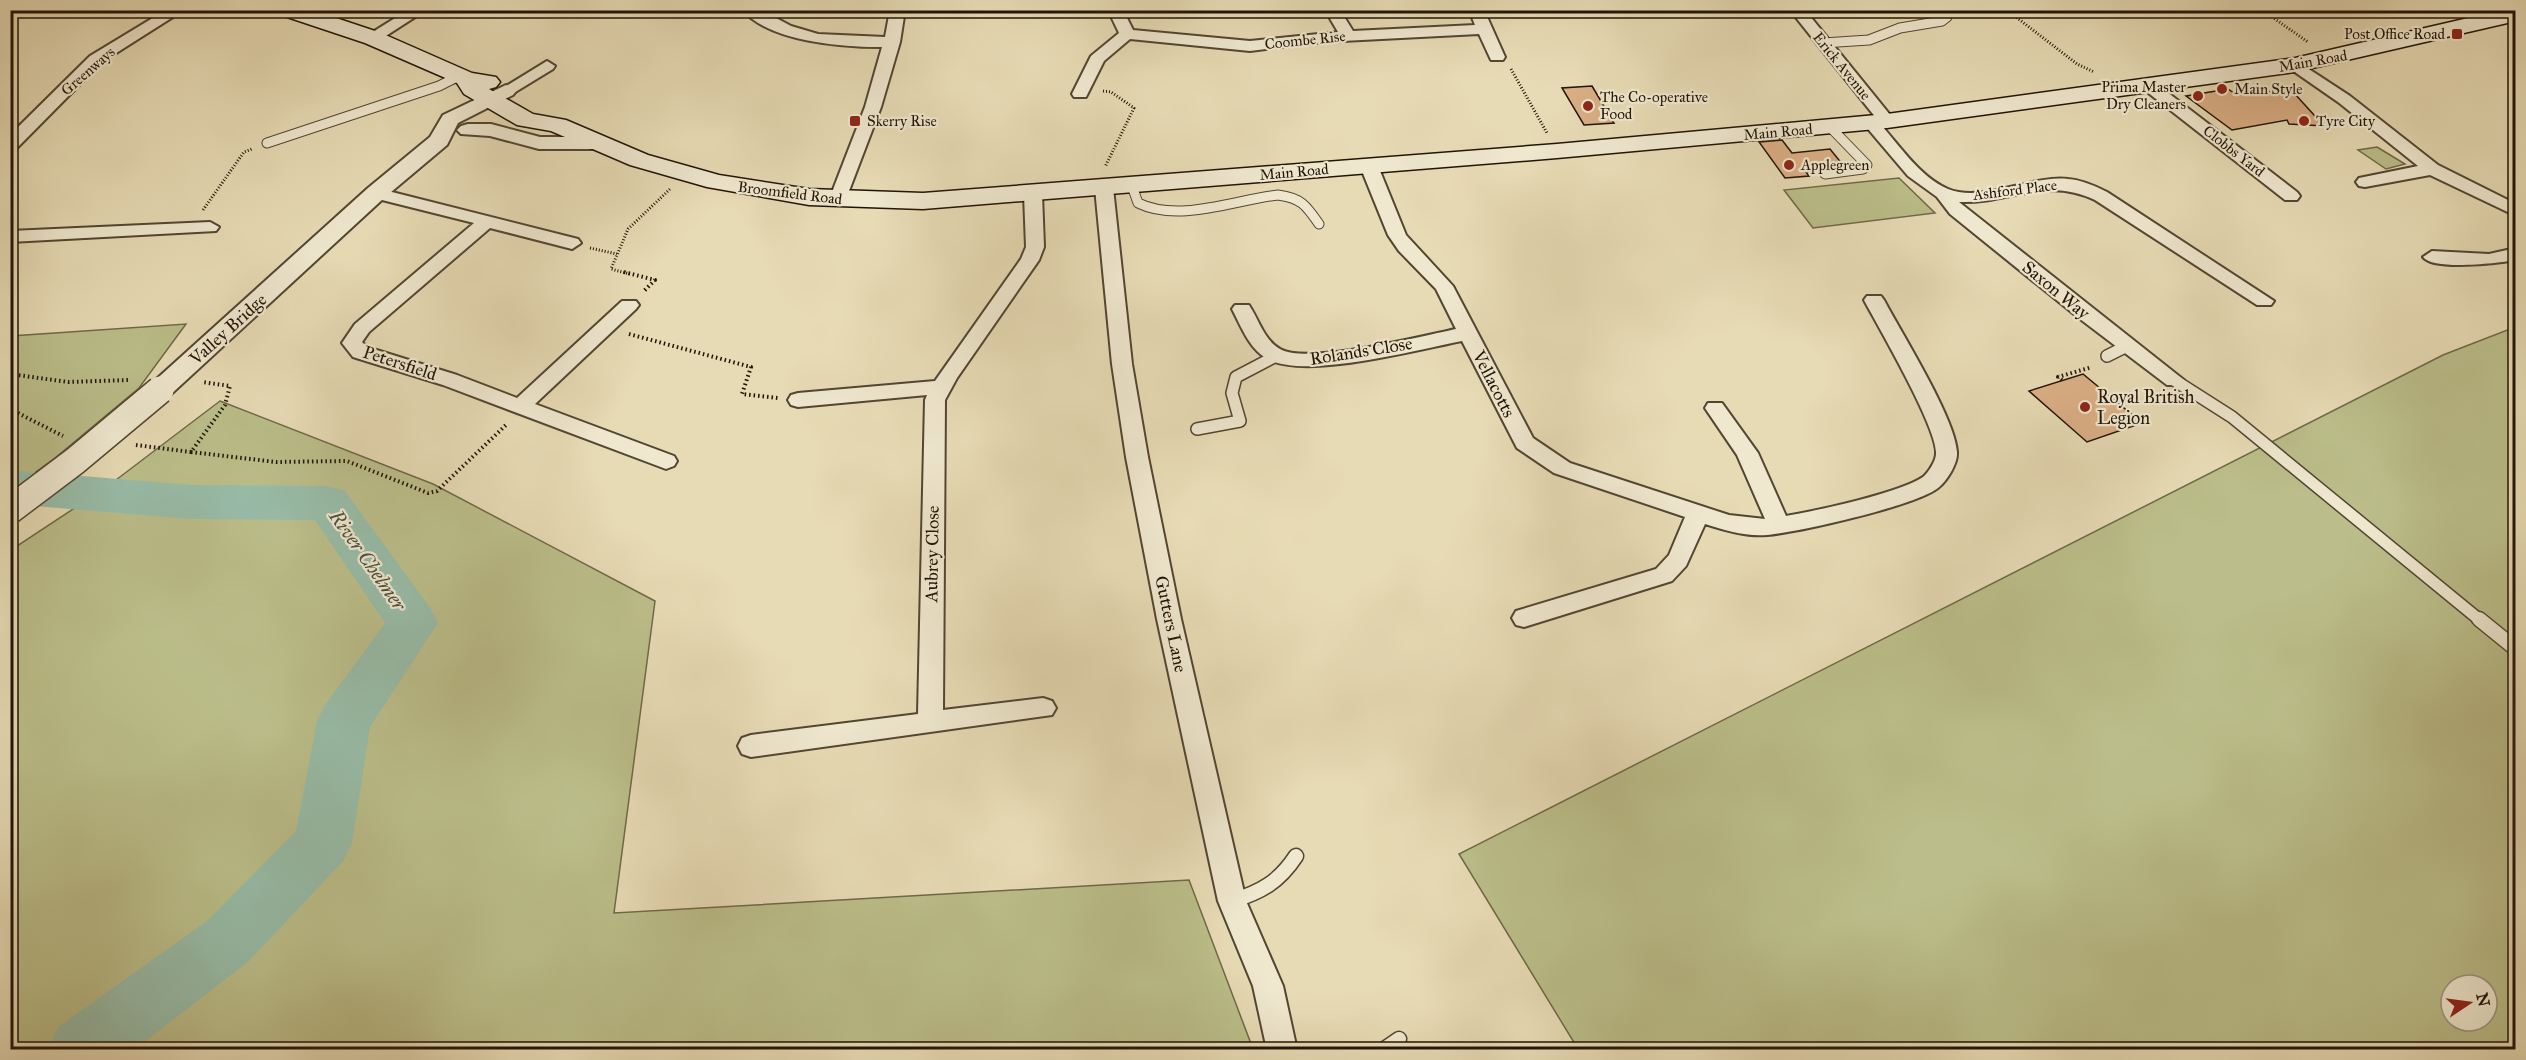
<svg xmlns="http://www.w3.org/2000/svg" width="2526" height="1060" font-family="'IM FELL Great Primer',serif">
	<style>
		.green { fill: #bbbe8a; stroke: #6e6948; stroke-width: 1.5; fill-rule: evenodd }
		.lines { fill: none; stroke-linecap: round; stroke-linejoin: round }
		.river { fill: #98bca8; fill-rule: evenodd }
		.building { fill: #dbaf86; stroke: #211406; stroke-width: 1.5 }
		.service-far2-casing { stroke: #524632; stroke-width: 11 }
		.service-far1-casing { stroke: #524632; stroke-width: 14 }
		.service-casing { stroke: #524632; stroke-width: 17 }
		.minor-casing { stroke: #524632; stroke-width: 4 }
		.tertiary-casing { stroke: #524632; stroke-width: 4 }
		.secondary-casing { stroke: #211406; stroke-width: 3 }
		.path-far1 { stroke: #211406; stroke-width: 3; stroke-dasharray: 1 2; stroke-linecap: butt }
		.path { stroke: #211406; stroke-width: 4; stroke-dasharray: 1.5 3; stroke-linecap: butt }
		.service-far2 { stroke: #efe8cf; stroke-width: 9 }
		.service-far1 { stroke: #efe8cf; stroke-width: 11 }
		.service { stroke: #efe8cf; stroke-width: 14 }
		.minor { fill: #efe8cf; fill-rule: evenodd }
		.tertiary { fill: #efe8cf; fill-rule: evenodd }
		.secondary { fill: #efe8cf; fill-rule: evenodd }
		.tertiary-bridge-casing { stroke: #524632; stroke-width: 30; stroke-linecap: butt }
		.tertiary-bridge { stroke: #efe8cf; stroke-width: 27 }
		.poi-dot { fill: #8f2418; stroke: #efe8cf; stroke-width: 2 }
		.labels { text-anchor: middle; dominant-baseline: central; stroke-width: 4.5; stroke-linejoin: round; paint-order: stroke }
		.far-poi-label { font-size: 15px; fill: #211406; stroke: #efe8cf; text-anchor: start }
		.far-street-label { font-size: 15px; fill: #211406; stroke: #efe8cf }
		.street-label { font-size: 18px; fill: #211406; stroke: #efe8cf }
		.poi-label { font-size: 18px; fill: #211406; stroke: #efe8cf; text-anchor: start }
		.water-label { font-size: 20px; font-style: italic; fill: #4b4f3f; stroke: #efe8cf }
	</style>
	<rect width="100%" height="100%" fill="#e7dbb5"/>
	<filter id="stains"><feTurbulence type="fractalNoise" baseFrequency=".00333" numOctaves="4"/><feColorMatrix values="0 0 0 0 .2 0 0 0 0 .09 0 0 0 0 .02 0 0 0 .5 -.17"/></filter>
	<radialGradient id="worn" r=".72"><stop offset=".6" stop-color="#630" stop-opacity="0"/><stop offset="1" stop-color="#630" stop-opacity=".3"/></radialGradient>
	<g class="green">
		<path d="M2377,147L2405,164L2386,169L2358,150Z"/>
		<path d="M1899,178L1935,213L1813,228L1784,190Z"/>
		<path d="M186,324L139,388L55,458L11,490V336Z"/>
		<path d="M2515,327V1049H1578L1459,854L2443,355ZM2451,985H2487V1021H2451Z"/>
		<path d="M220,401L433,484L655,601L614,913L1189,880L1253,1049H11V550L108,486Z"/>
	</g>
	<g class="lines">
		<path class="river" d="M10,470L190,485L328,486L345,491L431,609L438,623L370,727L352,843L343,861L249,961L134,1050H49L58,1027L207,921L296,831L317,721L325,705L385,623L315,520L190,519L10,504Z"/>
	</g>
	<g class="building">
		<path d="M1592,86L1614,123L1584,125L1562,88Z"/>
		<path d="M2228,89L2237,95L2268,91L2272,93H2294L2324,126L2289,124L2287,120L2232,130L2186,96Z"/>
		<path d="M1782,140L1792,153L1830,149L1843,165L1806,172L1809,176L1785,178L1759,142Z"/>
		<path d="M2083,374L2142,423L2087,442L2029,391Z"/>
	</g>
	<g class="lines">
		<defs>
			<g id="service-far2">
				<path d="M1823,43L1869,40L1900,28L1942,21L1947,17L1941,10"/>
				<path d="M267,143L439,86L459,76"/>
				<path d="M1825,174L1863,169L1867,165L1830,127"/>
				<path d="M1132,186L1138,203C1179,223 1234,200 1278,195C1301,198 1306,205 1319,224"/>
			</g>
			<g id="service-far1">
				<path d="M2107,356L2127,346"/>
				<path d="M2174,380L2232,417L2481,621"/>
				<path d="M1197,429L1240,421L1232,393L1236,377L1276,356"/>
			</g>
			<g id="service">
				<path d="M2479,619L2516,649"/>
				<path d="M1232,901C1261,892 1279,882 1296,856"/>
				<path d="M1383,1050L1399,1039"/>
			</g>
			<g id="minor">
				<path d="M166,10H184L102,62L16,149L10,150V135L90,56Z"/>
				<path d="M317,10H336L320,21H310L307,18Z"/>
				<path d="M408,10H426L378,41H368L365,38L368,35Z"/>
				<path d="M742,10H761L791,26L818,34L885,37L890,10H905L900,42L881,107L844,204L838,205L829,200L865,107L882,47C842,47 771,42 742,10Z"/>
				<path d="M1108,10H1123L1133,30L1250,41L1338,32L1325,10H1340L1353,31L1475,25L1469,10H1484L1505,57L1503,60H1491L1479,34L1323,42L1250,51L1130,39L1104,61L1086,97H1074L1072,94L1091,56L1119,33Z"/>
				<path d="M1790,10H1805L1895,121L1893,125H1881C1900,146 1920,177 1948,189C1982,203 2031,175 2068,179C2082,180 2095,186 2107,192L2274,301L2271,305H2257L2095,200C2045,176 2010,204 1959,202L2184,380L2181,385H2167L2080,319L1950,214L1937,197L1908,176L1863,123L1871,118L1880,123Z"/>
				<path d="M2295,60L2350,96L2438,165L2516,204V216L2430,175L2365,187L2359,186L2356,182L2359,178L2418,166L2338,102L2289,68L2287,65Z"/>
				<path d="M547,61L555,66L553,69L512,94H500L498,91Z"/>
				<path d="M2148,80L2154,82L2297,192L2300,196L2297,200H2285L2142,88L2140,85L2142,82Z"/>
				<path d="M1369,161L1378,166L1406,235L1453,286L1533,438L1570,463L1729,515L1765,519L1737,455L1705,408L1708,403H1722L1758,453L1786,516C1815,511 1900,493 1923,477C1928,473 1936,461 1936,454C1938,429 1879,328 1864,300L1867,296H1881L1884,300C1902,334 1955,418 1957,452C1958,463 1947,481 1938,488C1915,506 1799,532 1767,535C1747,537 1724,530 1705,524L1686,566L1672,581L1524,627L1516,625L1512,618L1516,611L1656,569L1669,555L1685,517L1554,473L1517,448L1462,341C1420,349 1302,381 1266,358C1249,348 1241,326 1232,309L1235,305H1249C1259,320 1264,340 1280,349C1308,365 1422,336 1456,329L1436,289L1399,251L1388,235L1360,166Z"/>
				<path d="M1104,183L1113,188L1132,364L1148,457L1181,619L1246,901L1283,986L1297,1050H1267L1253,986L1218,901L1157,619L1126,457L1112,364L1095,188Z"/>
				<path d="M376,188L578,239L581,243L572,249L490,228L369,332L362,342L367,347L457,375L517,398L622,301H636L639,305L636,309L535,404L674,456L677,461L674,466L666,469L658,466L443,385L353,357L342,343L355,324L474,223L370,197L367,193Z"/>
				<path d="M1033,189L1042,194L1044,247L1039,260L957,378L945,400L943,710L1043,698L1052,701L1056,708L1052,715L751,757L742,754L738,746L742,738L751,735L918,714L925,400L927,395L798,407L791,405L788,400L791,395L798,393L935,381L1021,259L1026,247L1024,194Z"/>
				<path d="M210,222L219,227L216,231L10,242V231Z"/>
				<path d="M2516,248V260C2499,263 2433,271 2423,257L2432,251L2489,254Z"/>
			</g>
			<g id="tertiary">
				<path d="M506,85L513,87L516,91L513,95L458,123L447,145L384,198L169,396L160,399L151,396L147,390L151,384L368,188L430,137L443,115Z"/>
				<path d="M468,124H491L540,137H593L601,138L604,143L601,148L593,149H539L490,136L461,134L457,130L461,126Z"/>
			</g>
			<path id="secondary" d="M278,10H312L381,33L472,73L496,77L500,82L496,87L489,89L533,114L566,120L648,155L719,175L809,189L923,193L1557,144L1887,114L2295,58L2503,10H2516V21L2295,72L1887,128L1557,158L923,209L809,205L707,187L630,165L551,131L517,125L464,94L457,83L365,43L281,15Z"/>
		</defs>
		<use href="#service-far2" class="service-far2-casing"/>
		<use href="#service-far1" class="service-far1-casing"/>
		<use href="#service" class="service-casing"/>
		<use href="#minor" class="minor-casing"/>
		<use href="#tertiary" class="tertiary-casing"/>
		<use href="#secondary" class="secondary-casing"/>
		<g class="path-far1">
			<path d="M2007,10L2077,64L2094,72"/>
			<path d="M2262,10L2308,42"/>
			<path d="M1511,69L1547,133"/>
			<path d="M1103,91L1111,92L1134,108L1105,167"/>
			<path d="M203,210L244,152L252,149"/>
			<path d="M590,248L617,254"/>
			<path d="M630,274L611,269L628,229L670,189"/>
		</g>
		<g class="path">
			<path d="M624,272L655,280L643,292"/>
			<path d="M629,334L751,367L742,394L778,398"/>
			<path d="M10,374L68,382L129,380"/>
			<path d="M2062,380L2058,377L2092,367"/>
			<path d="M10,409L63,436"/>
			<path d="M136,445L191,452L225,405L230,386L202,382"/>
			<path d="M191,452L276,462L347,461L428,493L437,491L507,424"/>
		</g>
		<use href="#service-far2" class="service-far2"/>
		<use href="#service-far1" class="service-far1"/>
		<use href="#service" class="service"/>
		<use href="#minor" class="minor"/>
		<use href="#tertiary" class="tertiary"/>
		<use href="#secondary" class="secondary"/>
		<defs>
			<path id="tertiary-bridge" d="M10,510L75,461L160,390"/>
		</defs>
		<use href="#tertiary-bridge" class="tertiary-bridge-casing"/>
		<use href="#tertiary-bridge" class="tertiary-bridge"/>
	</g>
	<g class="poi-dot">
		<rect x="2451" y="28" width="12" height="12" rx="3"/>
		<circle cx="2222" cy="89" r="6"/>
		<circle cx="2198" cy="96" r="6"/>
		<circle cx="1588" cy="106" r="6"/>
		<rect x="849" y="115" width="12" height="12" rx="3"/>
		<circle cx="2304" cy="121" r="6"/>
		<circle cx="1789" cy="165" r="6"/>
		<circle cx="2085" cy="407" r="6"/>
	</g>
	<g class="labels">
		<g class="far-poi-label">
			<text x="2445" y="34" text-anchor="end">Post Office Road</text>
			<text x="2186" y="87" text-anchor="end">Prima Master<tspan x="2186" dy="17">Dry Cleaners</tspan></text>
			<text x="2234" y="89">Main Style</text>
			<text x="1600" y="97">The Co-operative<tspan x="1600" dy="17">Food</tspan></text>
			<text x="867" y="121">Skerry Rise</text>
			<text x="2316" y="121">Tyre City</text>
			<text x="1801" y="165">Applegreen</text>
		</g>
		<g class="far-street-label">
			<text transform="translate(1305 40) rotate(-6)">Coombe Rise</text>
			<text transform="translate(2313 61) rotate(-10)">Main Road</text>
			<text transform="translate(1842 66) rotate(51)">Erick Avenue</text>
			<text transform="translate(88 71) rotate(-41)">Greenways</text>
			<text transform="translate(1778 132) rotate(-5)">Main Road</text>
			<text transform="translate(2234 151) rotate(38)">Clobbs Yard</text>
			<text transform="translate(1294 172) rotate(-5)">Main Road</text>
			<text transform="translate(2015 190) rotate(-7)">Ashford Place</text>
			<text transform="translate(790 193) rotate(7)">Broomfield Road</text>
		</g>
		<g class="street-label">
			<text transform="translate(2056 290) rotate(39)">Saxon Way</text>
			<text transform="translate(228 329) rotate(-42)">Valley Bridge</text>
			<text transform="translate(1361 351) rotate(-9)">Rolands Close</text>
			<text transform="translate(400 363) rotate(18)">Petersfield</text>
			<text transform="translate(1494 384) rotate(63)">Vellacotts</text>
			<text transform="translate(932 554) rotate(-89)">Aubrey Close</text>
			<text transform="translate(1171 624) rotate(78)">Gutters Lane</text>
		</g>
		<g class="poi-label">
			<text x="2097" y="397">Royal British<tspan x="2097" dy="21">Legion</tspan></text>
		</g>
		<g class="water-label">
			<text transform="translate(368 560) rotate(55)">River Chelmer</text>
		</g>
	</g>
	<rect width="2526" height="1060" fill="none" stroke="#e7dbb5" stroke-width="36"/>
	<rect x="12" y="12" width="2502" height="1036" fill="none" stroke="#211406" stroke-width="3"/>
	<rect x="18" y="18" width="2490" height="1024" fill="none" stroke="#211406" stroke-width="1.5"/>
	<g transform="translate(2469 1003) rotate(77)"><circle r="28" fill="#efe8cf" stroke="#9d937f" stroke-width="1.5"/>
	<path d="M0-4.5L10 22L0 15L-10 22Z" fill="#8f2418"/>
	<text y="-9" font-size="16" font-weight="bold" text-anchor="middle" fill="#211406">N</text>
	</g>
	<rect width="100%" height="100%" filter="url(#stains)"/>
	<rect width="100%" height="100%" fill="url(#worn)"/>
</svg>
